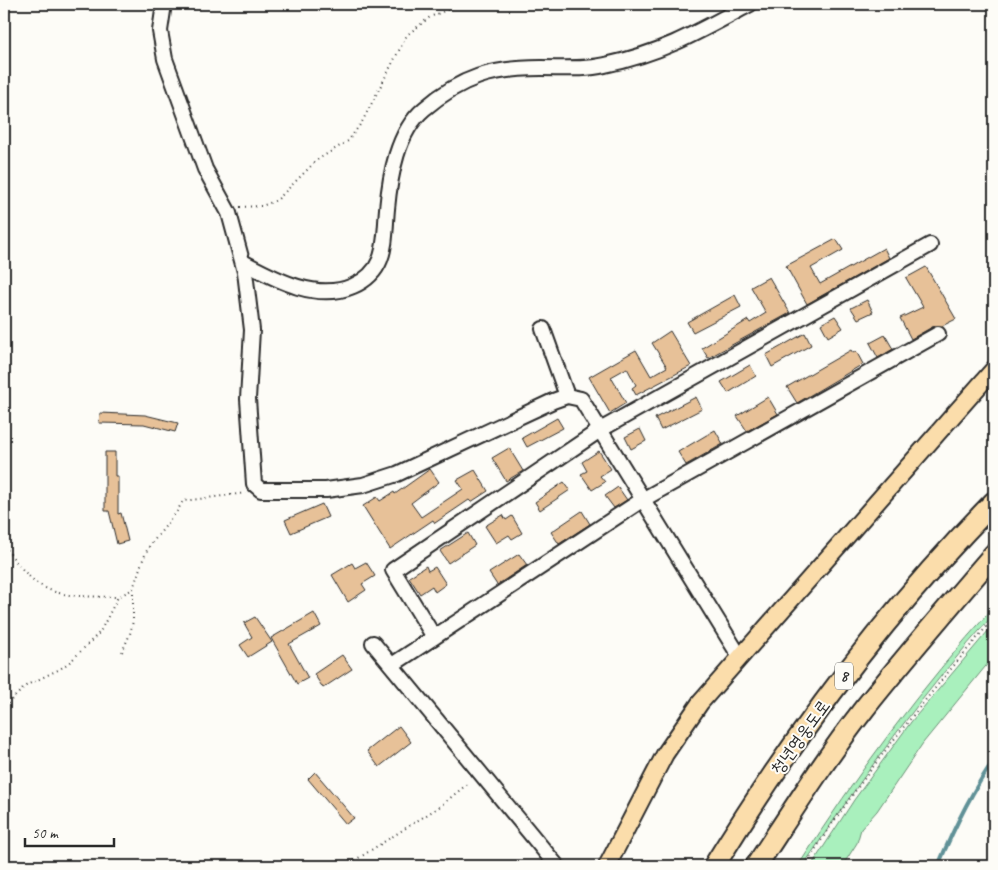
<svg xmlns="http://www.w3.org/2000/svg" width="998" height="870" font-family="Caveat,'Poor Story',sans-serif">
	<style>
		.green { fill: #a9f0bd; stroke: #6a8e74 }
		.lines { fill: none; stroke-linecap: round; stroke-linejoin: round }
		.stream { stroke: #609197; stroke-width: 4 }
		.building { fill: #e7c198; stroke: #2b2b2b }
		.minor-casing { stroke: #2b2b2b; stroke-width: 18 }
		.major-casing { stroke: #2b2b2b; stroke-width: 20 }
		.highway-casing { stroke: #2b2b2b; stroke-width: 24 }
		.path { stroke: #2b2b2b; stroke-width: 2; stroke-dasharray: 1 4; stroke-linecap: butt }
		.minor { stroke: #fdfcf7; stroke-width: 14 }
		.major { stroke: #fbddab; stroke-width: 16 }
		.highway { stroke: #fbddab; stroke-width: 20 }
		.labels { text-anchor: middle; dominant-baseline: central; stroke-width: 4; stroke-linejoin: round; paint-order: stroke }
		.shield { fill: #fdfcf7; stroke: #6a6a68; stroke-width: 1 }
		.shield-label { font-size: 16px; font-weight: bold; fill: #2b2b2b }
		.street-label { font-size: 18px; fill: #2b2b2b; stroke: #fdfcf7 }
	</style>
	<rect width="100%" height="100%" fill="#fdfcf7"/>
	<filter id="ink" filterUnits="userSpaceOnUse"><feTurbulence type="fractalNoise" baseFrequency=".02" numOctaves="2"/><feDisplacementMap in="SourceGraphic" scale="10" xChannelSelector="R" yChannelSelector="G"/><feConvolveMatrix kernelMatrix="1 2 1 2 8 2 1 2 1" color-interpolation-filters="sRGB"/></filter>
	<g filter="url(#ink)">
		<g class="green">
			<path d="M994,607V614C923,693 861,778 803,866H798C856,775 921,687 994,607Z"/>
			<path d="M994,624V656L923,743L877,811L861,829L857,843L843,865L811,866L854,800L911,722Z"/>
		</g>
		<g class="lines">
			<path class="stream" d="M938,866C953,830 971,792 994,760"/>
		</g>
		<g class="building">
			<path d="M836,239L843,250L811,268L820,284L884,248L889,258L807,304L786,266Z"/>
			<path d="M926,267L956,319L942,326H934L911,339L900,318L923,307L906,278Z"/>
			<path d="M769,277L790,313L708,358L702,348L748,320L750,323L766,313L751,287Z"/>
			<path d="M735,295L741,307L693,332L687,322Z"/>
			<path d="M867,300L873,312L858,319L851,308Z"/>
			<path d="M835,316L843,328L828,337L821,324Z"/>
			<path d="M670,331L691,366L636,395L632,388L636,385L627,368L611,377L626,403L610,413L589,377L636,350L651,376L667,367L652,343Z"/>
			<path d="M805,333L811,345L772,367L766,355Z"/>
			<path d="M885,335L893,349L878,358L870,343Z"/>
			<path d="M851,350L853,353L856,351L863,364L797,403L787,387Z"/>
			<path d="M750,365L756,376L728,393L721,382Z"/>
			<path d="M696,397L702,409L661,430L655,418Z"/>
			<path d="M768,397L778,414L747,431L737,416Z"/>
			<path d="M100,413L145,415L178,423L175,432L144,424L99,423Z"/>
			<path d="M557,418L563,428L527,447L522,438Z"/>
			<path d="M640,429L646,441L631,449L625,437Z"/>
			<path d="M715,430L723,444L686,465L678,452Z"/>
			<path d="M509,448L523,471L506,481L492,458Z"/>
			<path d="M599,451L611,469L600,476L605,482L592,490L581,474L587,471L582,462Z"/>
			<path d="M105,452H115V476H118V514L121,513L128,541L117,544L109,511H105Z"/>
			<path d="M430,469L439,482L411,503L421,517L463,489L457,480L475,470L488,491L471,502L469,500L435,523L433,520L390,549L363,506L377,497L380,501L394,492L395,494Z"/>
			<path d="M564,482L570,490L540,510L535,502Z"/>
			<path d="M618,487L627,500L614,508L605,496Z"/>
			<path d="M322,504L328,517L291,533L285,520Z"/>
			<path d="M582,511L590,524L559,544L551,532Z"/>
			<path d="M503,515L506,520L512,516L522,533L512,539L509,535L496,543L485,526Z"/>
			<path d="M468,533L475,545L448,563L440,551Z"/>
			<path d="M519,554L527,565L497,585L489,573Z"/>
			<path d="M366,562L375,576L362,584L366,590L348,602L332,575L352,563L355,568Z"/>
			<path d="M426,566L428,571L435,567L446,584L435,592L432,586L420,594L409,577Z"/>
			<path d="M314,613L321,626L289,644L308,678L297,684L271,638Z"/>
			<path d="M255,617L272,642L248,657L240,645L252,637L244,623Z"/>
			<path d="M342,655L352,669L323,688L314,674Z"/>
			<path d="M399,726L411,742L379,767L367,751Z"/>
			<path d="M315,772L354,818L346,824L308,779Z"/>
		</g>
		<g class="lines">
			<defs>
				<g id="minor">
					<path d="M164,4L160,31L165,59L205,169L229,213L245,272L252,330L248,399L254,484L261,490H326L363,485L397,474L553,401L567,396L581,399L740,657"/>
					<path d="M243,262C275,279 316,302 353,286C388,271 384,241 387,209C390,176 397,132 424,109C461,77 493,68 541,68C563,68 584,70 605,65C663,53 700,31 750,4"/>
					<path d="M543,329L567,396"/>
					<path d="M434,637L393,570L600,430L930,245"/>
					<path d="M373,643L557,866"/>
					<path d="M392,665L642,500L938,334"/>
				</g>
				<path id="major" d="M607,866L665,754L700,703L994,369"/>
				<g id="highway">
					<path d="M714,866C794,736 887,611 994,502"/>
					<path d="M756,866C791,813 825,759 864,709C906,656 950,605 994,554"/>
				</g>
			</defs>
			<use href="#minor" class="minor-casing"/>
			<use href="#major" class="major-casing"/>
			<use href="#highway" class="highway-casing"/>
			<g class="path">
				<path d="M240,207L262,206L277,200L317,160L348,141L362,122L407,35L430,17L461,4"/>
				<path d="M4,545C40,598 55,596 118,597"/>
				<path d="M122,652L130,634L133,621V589L142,562L148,548L176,513L183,501L246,493"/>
				<path d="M4,707L27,685L60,669L71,661L100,632L118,597L133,589"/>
				<path d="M346,866L439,807L470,782"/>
				<path d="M805,866C860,777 926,698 994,618"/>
			</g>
			<use href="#minor" class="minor"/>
			<use href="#major" class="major"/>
			<use href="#highway" class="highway"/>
		</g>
	</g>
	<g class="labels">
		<rect class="shield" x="835" y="662.5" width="18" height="27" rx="4"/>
		<g class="shield-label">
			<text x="844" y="676">8</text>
		</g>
		<g class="street-label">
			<text transform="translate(800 737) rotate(-54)">청년영웅도로</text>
		</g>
	</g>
	<rect width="998" height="870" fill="none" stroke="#fdfcf7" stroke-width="20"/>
	<rect x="10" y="10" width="978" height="850" fill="none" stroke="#2b2b2b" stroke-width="2" filter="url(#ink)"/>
	<path d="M25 838v8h89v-8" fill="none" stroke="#2b2b2b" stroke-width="2.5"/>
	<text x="32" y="838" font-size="15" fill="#2b2b2b" stroke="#fdfcf7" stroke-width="4" paint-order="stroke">50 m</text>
</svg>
